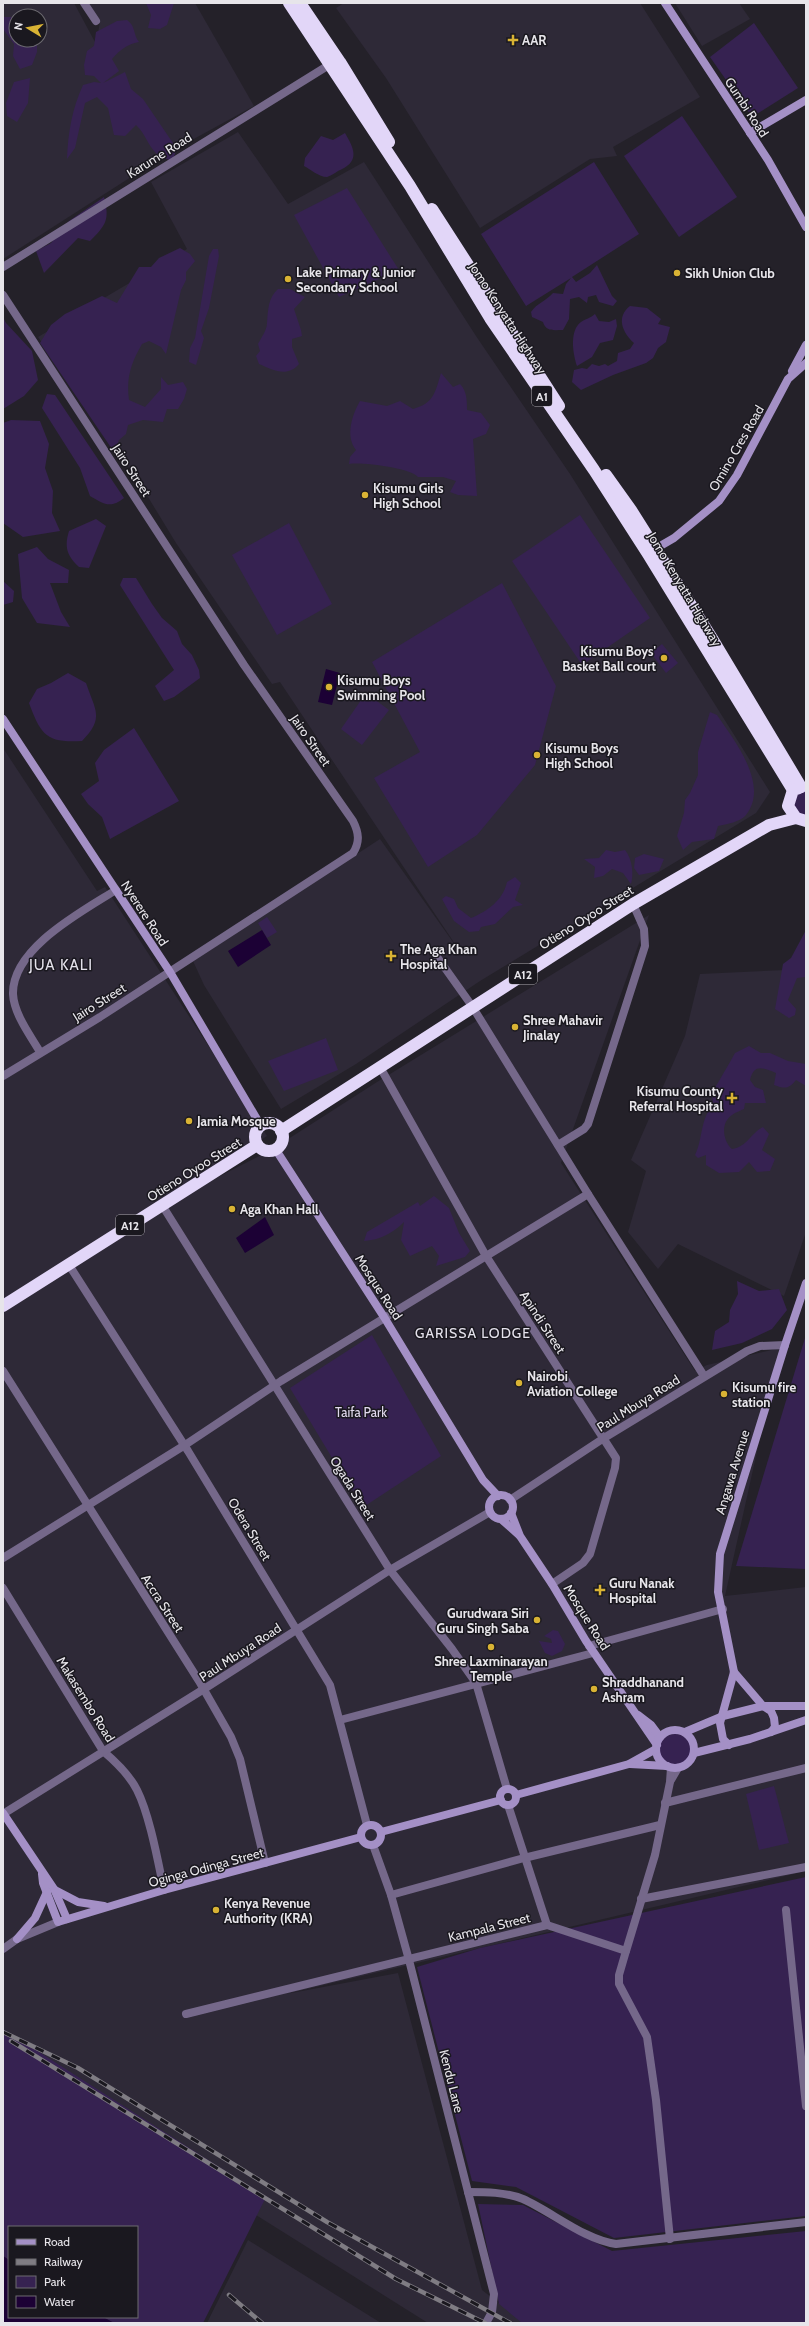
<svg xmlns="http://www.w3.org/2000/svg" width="809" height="2326" font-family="Cabin,sans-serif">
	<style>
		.built { fill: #2e2937; fill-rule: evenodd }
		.green { fill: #362251 }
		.water { fill: #1c0135 }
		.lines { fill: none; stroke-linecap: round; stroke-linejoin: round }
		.street { stroke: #75688a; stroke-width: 8 }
		.secondary { stroke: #a490c6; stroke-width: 8 }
		.highway { stroke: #e2d6f8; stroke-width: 12 }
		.rail-casing { stroke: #7f7c83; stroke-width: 4.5 }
		.rail { stroke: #1a181f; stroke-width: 3; stroke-dasharray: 9; stroke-linecap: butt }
		.poi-dot { fill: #d9b334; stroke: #1a181f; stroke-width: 1.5 }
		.labels { text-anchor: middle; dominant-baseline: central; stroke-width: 3; stroke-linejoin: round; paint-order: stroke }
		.shield { fill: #1a181f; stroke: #aaa8ad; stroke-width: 1 }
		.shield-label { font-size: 12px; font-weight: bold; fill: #e7e5ea }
		.poi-label { font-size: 13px; font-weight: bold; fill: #e7e5ea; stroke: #1a181f; text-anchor: start }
		.street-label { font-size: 13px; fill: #e7e5ea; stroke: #1a181f }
		.park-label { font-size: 13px; fill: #e1d9ee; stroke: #1a181f }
		.neighbourhood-label { font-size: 14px; letter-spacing: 1px; fill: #e5e2ec; stroke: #1a181f }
		.quarter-label { font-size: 15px; letter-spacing: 1px; fill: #e5e2ec; stroke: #1a181f }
	</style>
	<rect width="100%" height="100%" fill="#242129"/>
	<g class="built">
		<path d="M3,3H74L96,44L100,22L87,3H195L254,106L170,152L3,259ZM16,16H40V40H16Z"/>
		<path d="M344,3H640L700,97L613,147L617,156L590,159L480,228L386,78L336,8Z"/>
		<path d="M675,3H739L750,19L702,46Z"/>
		<path d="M238,132L288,204L364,162L476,336L570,474L770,792L756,813L480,981L356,1064L281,1109L204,985L193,961L380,839L465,959L280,682L272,684L176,543L137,479L38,337L187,249L151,182Z"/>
		<path d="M3,748L97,891L105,887L267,1136L4,1304L161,1206L271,1150L377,1082L649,915L561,1163L695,1371L707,1365L780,1348L725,1596L806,1587V1871L286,1994L398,1973L482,2290L504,2307L646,2323H428L3,2056Z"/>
		<path d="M806,936V1232L784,1296L678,1244L658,1269L628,1232L646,1171L631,1160L685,1036L700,974L786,970Z"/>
		<path d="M248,2240L381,2323H207Z"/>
	</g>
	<g class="green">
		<path d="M146,3H174L167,25L160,29L148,28L151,15Z"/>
		<path d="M3,17H16V40H37V52L32,65L20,69L13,56L14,44L3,29Z"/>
		<path d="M127,20C136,26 133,35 139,42C127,44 120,50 112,59L119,71L103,83L125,72L131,89L143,99L177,149L172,161C167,159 161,157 157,154C148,146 145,133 136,125L125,136L114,135L108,108L97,97L85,103L75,148L67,159C68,133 72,109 83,85L94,82L101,83L94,76L85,75L84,65L87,51L94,46L96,32L117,21Z"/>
		<path d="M754,23L798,88L752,117L710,57Z"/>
		<path d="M30,78L28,103L17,122L7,116L6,103L14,82Z"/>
		<path d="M682,116L737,197L679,237L624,156Z"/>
		<path d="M345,133C355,150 360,162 338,171C335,173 330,176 327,177C319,177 310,169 304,166L305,158L321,136L333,140Z"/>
		<path d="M594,162L639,234L572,277L576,282L590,273L597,265L612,296L617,301L613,306L599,302L596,295L588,297L587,303L579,297L570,299L569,319L563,330C554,330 546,332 543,322L532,317L531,312C537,303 546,301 553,293L563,294L566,284L571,278L526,306L481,234Z"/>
		<path d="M347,188L399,270L339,297L294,215Z"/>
		<path d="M104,197C110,220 106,225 90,241L78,238L44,273L36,251L51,243L69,221Z"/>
		<path d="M180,248L190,254L195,261L186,272V280L181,290L166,354L161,347L149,341L142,344C131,363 126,378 129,400L145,407L161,389V377L168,385L183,382L187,389L184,399L178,409H167L163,422L143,420L128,425L126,434L119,440L114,452L40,343L51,325L65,314L102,296L117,303L139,267H151L159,258Z"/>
		<path d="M213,249H218L219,256L209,308L201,331L204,338L196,365L189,362L190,348L195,338L209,256Z"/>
		<path d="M278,289H290L305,297L294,309L301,330L302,336L292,339V347L299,364C287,378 273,370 259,364L256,356L260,351L258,344C261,338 267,330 267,323C268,310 268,298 278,289Z"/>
		<path d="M630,306L647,308L661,319L658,324L670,327L666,342L658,348L653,358L646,363L613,375L581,390L572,382L574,370L582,368L587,369L592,364L599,366L605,364L608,366L617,361L618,353L630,349L634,343C622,332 616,317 630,306Z"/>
		<path d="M595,314L599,321L609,322L616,319L617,326L613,340L600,343L592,357L577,366C573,354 569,331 581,322C585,319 591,318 595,314Z"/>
		<path d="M3,317L6,323L32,351L38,380L24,396L3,409Z"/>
		<path d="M441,373L453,387L460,384C467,391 467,401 467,410L481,413L490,425L486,434L473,439L477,496L458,495L450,492L456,481L443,477H418C410,468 363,462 349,464L350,457L356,450C345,436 352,415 360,401L387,406L400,401L413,409C434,403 435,393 441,373Z"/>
		<path d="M47,394L55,395L124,498C110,509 104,504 90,496L80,468L42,408Z"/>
		<path d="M11,420L40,421L49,444L45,468L53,491L52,513L60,531L23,537L3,523V423Z"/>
		<path d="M580,515L650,618L582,665L512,561Z"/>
		<path d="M96,519L106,526L89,568L79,567C67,556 64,547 69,531Z"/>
		<path d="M289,523L332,604L277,635L232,555Z"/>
		<path d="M37,547L48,559L69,570L68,583H50L61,612L70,627L37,623L22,598L18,554Z"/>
		<path d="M123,578H136L152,604L162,618L177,631L182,644L192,655L199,670L200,678L174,697L164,701L155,686L174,670L120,585Z"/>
		<path d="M3,581L14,591L13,602L3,605Z"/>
		<path d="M502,583L556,686L535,765L477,835L428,867L374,778L420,752L372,662Z"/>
		<path d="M662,644L678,663L666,673L651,653Z"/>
		<path d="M68,673L86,683C95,710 105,718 82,741C46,743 41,735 29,703L37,689L51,683Z"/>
		<path d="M366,693L389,710L362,745L341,729Z"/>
		<path d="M710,712L717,715C734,740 770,785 746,815C740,822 727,824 718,826L714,839L692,842L683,850L677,836L684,813L685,800L690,793L698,775V752Z"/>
		<path d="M134,728L179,801L110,839L102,817L88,804L81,794L99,781L95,763L104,750Z"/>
		<path d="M806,788V819L800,818L791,801L792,796Z"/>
		<path d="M606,850L615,852L625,850C632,859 634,873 631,884L623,873L612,869L603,876L594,878L595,867L584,859L599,858Z"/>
		<path d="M644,854L664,859L659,871L639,875L634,868L635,858Z"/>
		<path d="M515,877L521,883L515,900L523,905L513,907L495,924L481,927L479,931L469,932L454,921L442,899L446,896L454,899L458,908L471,918C488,911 503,900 507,882Z"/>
		<path d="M267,917L277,932L267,938L258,923Z"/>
		<path d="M806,930V977L797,978L788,1000L796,1009L795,1015L789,1018L775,1009L783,964L791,958Z"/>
		<path d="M326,1038L338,1070L284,1091L268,1061Z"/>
		<path d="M749,1046L761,1053H770L788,1061L806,1064V1086L796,1080C789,1089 785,1089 774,1085L776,1073C763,1068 754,1063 750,1080L755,1087L763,1090L766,1103H745L744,1109C740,1111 736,1112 732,1115C720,1123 723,1141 732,1149C747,1147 751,1133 763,1127L769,1134L762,1150L775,1159L770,1171L757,1172L749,1162L739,1172L719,1173L706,1165V1155L698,1158L695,1155C703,1139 700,1119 713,1105L712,1093L730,1062L735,1053Z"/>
		<path d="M434,1196L449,1208L459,1233L470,1251L465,1257L436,1266L439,1256L432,1246L410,1256L401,1240L404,1222C393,1233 380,1240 364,1241L367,1232L418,1202L420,1206Z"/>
		<path d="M737,1281L759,1291L779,1289L787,1310L772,1329L742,1343L712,1350L715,1331L729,1322L730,1310L738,1294Z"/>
		<path d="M372,1335L441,1456L365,1506L343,1476L290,1388Z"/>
		<path d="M806,1336V1569L736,1566L805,1338Z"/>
		<path d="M553,1630L558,1631L565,1644L562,1651L552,1656L545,1653L539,1641L552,1643L551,1639L544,1636Z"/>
		<circle cx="675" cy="1750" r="16"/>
		<path d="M774,1786L789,1843L759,1850L746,1794Z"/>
		<path d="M806,1877V2216L614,2238L516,2187L472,2181L417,1967L480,1948Z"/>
		<path d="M3,2029L266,2197L203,2323H114L103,2317H137V2227H9V2260L3,2256Z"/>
		<path d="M478,2204L523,2205L612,2251L806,2231V2323H522L499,2304Z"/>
	</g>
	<g class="water">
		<path d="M326,669L340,673L332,705L318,702Z"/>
		<path d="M262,930L271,945L238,967L228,951Z"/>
		<path d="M265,1217L274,1235L245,1253L236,1238Z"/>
		<path d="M3,2256L9,2260V2317H103L114,2323H3Z"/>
	</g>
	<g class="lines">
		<g class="street">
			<path d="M84,3L96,21"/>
			<path d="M3,267L329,65"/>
			<path d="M3,295L244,665L353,821C359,833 360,842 353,853L100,1017L3,1076"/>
			<path d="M435,954L472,1006L588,1194L704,1376"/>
			<path d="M40,1052C30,1035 14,1014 13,994C12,948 83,911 116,890"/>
			<path d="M380,1067L486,1256L616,1458L615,1468L590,1554L583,1563L552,1584"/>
			<path d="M558,1145L584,1129L588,1124L645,946L644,929L633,904"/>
			<path d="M162,1205L390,1570L452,1649L476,1683L507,1789"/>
			<path d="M69,1265L188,1451L330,1685L367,1825"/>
			<path d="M3,1371L199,1681L231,1737L240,1759L265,1863"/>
			<path d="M510,1500L604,1438L747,1351L760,1346L785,1345"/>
			<path d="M3,1558L185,1445L281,1381L588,1194"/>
			<path d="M3,1588L103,1751C116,1762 129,1774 137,1790C150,1816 158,1862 164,1890"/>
			<path d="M589,1646L723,1609"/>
			<path d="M340,1720L593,1653"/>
			<path d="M671,1780L678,1768"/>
			<path d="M665,1803L806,1768"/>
			<path d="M508,1805L547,1925"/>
			<path d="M3,1814L204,1689L390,1570L490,1512"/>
			<path d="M373,1845L391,1895L409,1960L494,2294L492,2312L486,2323"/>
			<path d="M391,1895L524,1858L660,1825"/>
			<path d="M641,1899L806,1867"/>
			<path d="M786,1910L806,2106"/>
			<path d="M3,1949L17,1939L58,1922"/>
			<path d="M626,1951L619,1975V1984L647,2037L656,2100L670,2239"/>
			<path d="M186,2014L547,1925L626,1951L655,1855L670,1782L671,1768"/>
			<path d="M468,2192C486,2192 505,2192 523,2199C552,2212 585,2240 616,2244L806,2222"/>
		</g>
		<g class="secondary">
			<path d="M665,3L768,160L806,227"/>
			<path d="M750,133L806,100"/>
			<path d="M792,371L806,345"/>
			<path d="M655,549L674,538L719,501L737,475L788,379L806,363"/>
			<path d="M3,719L170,972L261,1126"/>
			<path d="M276,1150L384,1317L483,1480L498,1496"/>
			<circle cx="501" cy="1507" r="12"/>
			<path d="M511,1513L520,1536L552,1584L586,1641L657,1745"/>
			<path d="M501,1519L519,1535"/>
			<path d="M734,1672L763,1706L771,1711L774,1718L775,1727L771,1732"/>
			<path d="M638,1715L651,1725L660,1737"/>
			<circle cx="675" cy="1749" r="19"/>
			<path d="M685,1732L723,1716L763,1706H806"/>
			<path d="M729,1745L723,1739L720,1723L734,1672L718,1592L720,1554L785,1345L806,1283"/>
			<path d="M694,1753L750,1739L806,1720"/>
			<path d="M630,1764L667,1766"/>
			<circle cx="508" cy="1797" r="8"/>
			<path d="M516,1795L629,1764L656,1749"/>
			<path d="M3,1813L54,1889L67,1919"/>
			<circle cx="371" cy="1835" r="10"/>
			<path d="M381,1832L501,1800"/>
			<path d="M42,1874L43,1883L58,1922L164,1890L361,1837"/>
			<path d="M55,1890L78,1902L104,1906"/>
			<path d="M17,1939L35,1918L47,1892"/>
		</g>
		<g class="highway">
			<path d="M289,3L410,186L490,318L594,470L648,554L793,790"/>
			<path d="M300,3L340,62L389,142"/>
			<path d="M432,209L559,406"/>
			<path d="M606,475L631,510L713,640L801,787"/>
			<path d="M799,788L793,790L788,806L796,818L806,821"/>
			<circle cx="269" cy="1137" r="14"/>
			<path d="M281,1131L633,904L769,825L796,818"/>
			<path d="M3,1306L257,1145"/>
		</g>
		<defs>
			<g id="rail">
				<path d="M3,2032L78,2068L327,2222L510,2323"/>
				<path d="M11,2041L396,2279L485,2323"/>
				<path d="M229,2295L262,2323"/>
			</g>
		</defs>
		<use href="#rail" class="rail-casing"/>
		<use href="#rail" class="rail"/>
	</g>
	<g class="poi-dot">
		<path d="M511 34h4v4h4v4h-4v4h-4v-4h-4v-4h4z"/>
		<circle cx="677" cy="273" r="4"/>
		<circle cx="288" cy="279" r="4"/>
		<circle cx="365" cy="495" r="4"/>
		<circle cx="664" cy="658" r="4"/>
		<circle cx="329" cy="687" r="4"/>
		<circle cx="537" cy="755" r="4"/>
		<path d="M389 950h4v4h4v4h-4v4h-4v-4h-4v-4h4z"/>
		<circle cx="515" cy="1027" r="4"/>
		<path d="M730 1092h4v4h4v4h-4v4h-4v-4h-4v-4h4z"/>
		<circle cx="189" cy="1121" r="4"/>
		<circle cx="232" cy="1209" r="4"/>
		<circle cx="519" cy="1383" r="4"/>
		<circle cx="724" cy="1394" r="4"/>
		<path d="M598 1584h4v4h4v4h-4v4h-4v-4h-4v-4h4z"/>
		<circle cx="537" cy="1620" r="4"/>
		<circle cx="491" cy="1647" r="4"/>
		<circle cx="594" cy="1689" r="4"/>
		<circle cx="216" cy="1910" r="4"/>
	</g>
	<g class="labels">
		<g class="shield">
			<rect x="532" y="386" width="20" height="20" rx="3"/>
			<rect x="509" y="964" width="28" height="20" rx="3"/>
			<rect x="116" y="1215" width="28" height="20" rx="3"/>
		</g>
		<g class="shield-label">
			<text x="542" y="396">A1</text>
			<text x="523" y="974">A12</text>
			<text x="130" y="1225">A12</text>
		</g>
		<g class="poi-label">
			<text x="522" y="40">AAR</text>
			<text x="296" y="272">Lake Primary &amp; Junior<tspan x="296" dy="15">Secondary School</tspan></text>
			<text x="685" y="273">Sikh Union Club</text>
			<text x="373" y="488">Kisumu Girls<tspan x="373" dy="15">High School</tspan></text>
			<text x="656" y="651" text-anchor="end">Kisumu Boys'<tspan x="656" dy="15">Basket Ball court</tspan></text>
			<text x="337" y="680">Kisumu Boys<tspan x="337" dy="15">Swimming Pool</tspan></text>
			<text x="545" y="748">Kisumu Boys<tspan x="545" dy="15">High School</tspan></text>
			<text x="400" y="949">The Aga Khan<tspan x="400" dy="15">Hospital</tspan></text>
			<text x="523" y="1020">Shree Mahavir<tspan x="523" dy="15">Jinalay</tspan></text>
			<text x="723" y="1091" text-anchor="end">Kisumu County<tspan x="723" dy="15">Referral Hospital</tspan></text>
			<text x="197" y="1121">Jamia Mosque</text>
			<text x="240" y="1209">Aga Khan Hall</text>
			<text x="527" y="1376">Nairobi<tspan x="527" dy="15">Aviation College</tspan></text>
			<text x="732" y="1387">Kisumu fire<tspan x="732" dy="15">station</tspan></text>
			<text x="609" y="1583">Guru Nanak<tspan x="609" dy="15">Hospital</tspan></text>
			<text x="529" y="1613" text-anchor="end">Gurudwara Siri<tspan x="529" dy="15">Guru Singh Saba</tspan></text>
			<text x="491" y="1661" text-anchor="middle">Shree Laxminarayan<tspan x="491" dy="15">Temple</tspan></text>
			<text x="602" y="1682">Shraddhanand<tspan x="602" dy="15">Ashram</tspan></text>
			<text x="224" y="1903">Kenya Revenue<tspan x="224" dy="15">Authority (KRA)</tspan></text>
		</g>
		<g class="street-label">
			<text transform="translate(747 107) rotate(57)">Gumbi Road</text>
			<text transform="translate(159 155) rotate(-32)">Karume Road</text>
			<text transform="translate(508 318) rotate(57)">Jomo Kenyatta Highway</text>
			<text transform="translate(736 448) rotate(-60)">Omino Cres Road</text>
			<text transform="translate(132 470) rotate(57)">Jairo Street</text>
			<text transform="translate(685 589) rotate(59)">Jomo Kenyatta Highway</text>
			<text transform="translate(311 740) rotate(55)">Jairo Street</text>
			<text transform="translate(145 913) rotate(57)">Nyerere Road</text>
			<text transform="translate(586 917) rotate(-32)">Otieno Oyoo Street</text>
			<text transform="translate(99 1002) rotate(-32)">Jairo Street</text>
			<text transform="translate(194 1169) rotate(-32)">Otieno Oyoo Street</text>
			<text transform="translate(379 1287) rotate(57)">Mosque Road</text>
			<text transform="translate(543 1322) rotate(57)">Apindi Street</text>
			<text transform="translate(638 1403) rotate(-32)">Paul Mbuya Road</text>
			<text transform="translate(732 1472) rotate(-73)">Angawa Avenue</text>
			<text transform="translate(353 1488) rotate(58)">Ogada Street</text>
			<text transform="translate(250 1529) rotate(59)">Odera Street</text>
			<text transform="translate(163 1603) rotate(57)">Accra Street</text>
			<text transform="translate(587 1617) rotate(58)">Mosque Road</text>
			<text transform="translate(240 1652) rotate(-33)">Paul Mbuya Road</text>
			<text transform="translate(86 1699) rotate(58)">Makasembo Road</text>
			<text transform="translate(206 1867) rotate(-15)">Oginga Odinga Street</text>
			<text transform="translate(489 1927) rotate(-14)">Kampala Street</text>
			<text transform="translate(452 2081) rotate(76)">Kendu Lane</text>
		</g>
		<g class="park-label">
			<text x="361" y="1412">Taifa Park</text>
		</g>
		<g class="neighbourhood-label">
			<text x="473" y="1333">GARISSA LODGE</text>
		</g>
		<g class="quarter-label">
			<text x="61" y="965">JUA KALI</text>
		</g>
	</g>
	<rect width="809" height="2326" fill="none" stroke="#e7e5ea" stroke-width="8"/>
	<rect x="8" y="2226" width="130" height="92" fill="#1a181f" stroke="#6c6a70"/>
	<rect x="16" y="2239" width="20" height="6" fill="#a490c6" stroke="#6c6a70"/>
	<text x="44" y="2246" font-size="12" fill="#e7e5ea">Road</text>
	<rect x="16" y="2259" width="20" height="6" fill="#7f7c83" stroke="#6c6a70"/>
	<text x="44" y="2266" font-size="12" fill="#e7e5ea">Railway</text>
	<rect x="16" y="2276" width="20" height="12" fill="#362251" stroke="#6c6a70"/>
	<text x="44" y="2286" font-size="12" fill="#e7e5ea">Park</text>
	<rect x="16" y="2296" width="20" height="12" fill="#1c0135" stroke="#6c6a70"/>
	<text x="44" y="2306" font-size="12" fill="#e7e5ea">Water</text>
	<g transform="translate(28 28) rotate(280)"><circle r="19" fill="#1a181f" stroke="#6c6a70"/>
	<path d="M0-3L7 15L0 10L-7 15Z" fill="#d9b334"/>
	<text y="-6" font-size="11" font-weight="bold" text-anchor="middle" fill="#e7e5ea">N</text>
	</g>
</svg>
